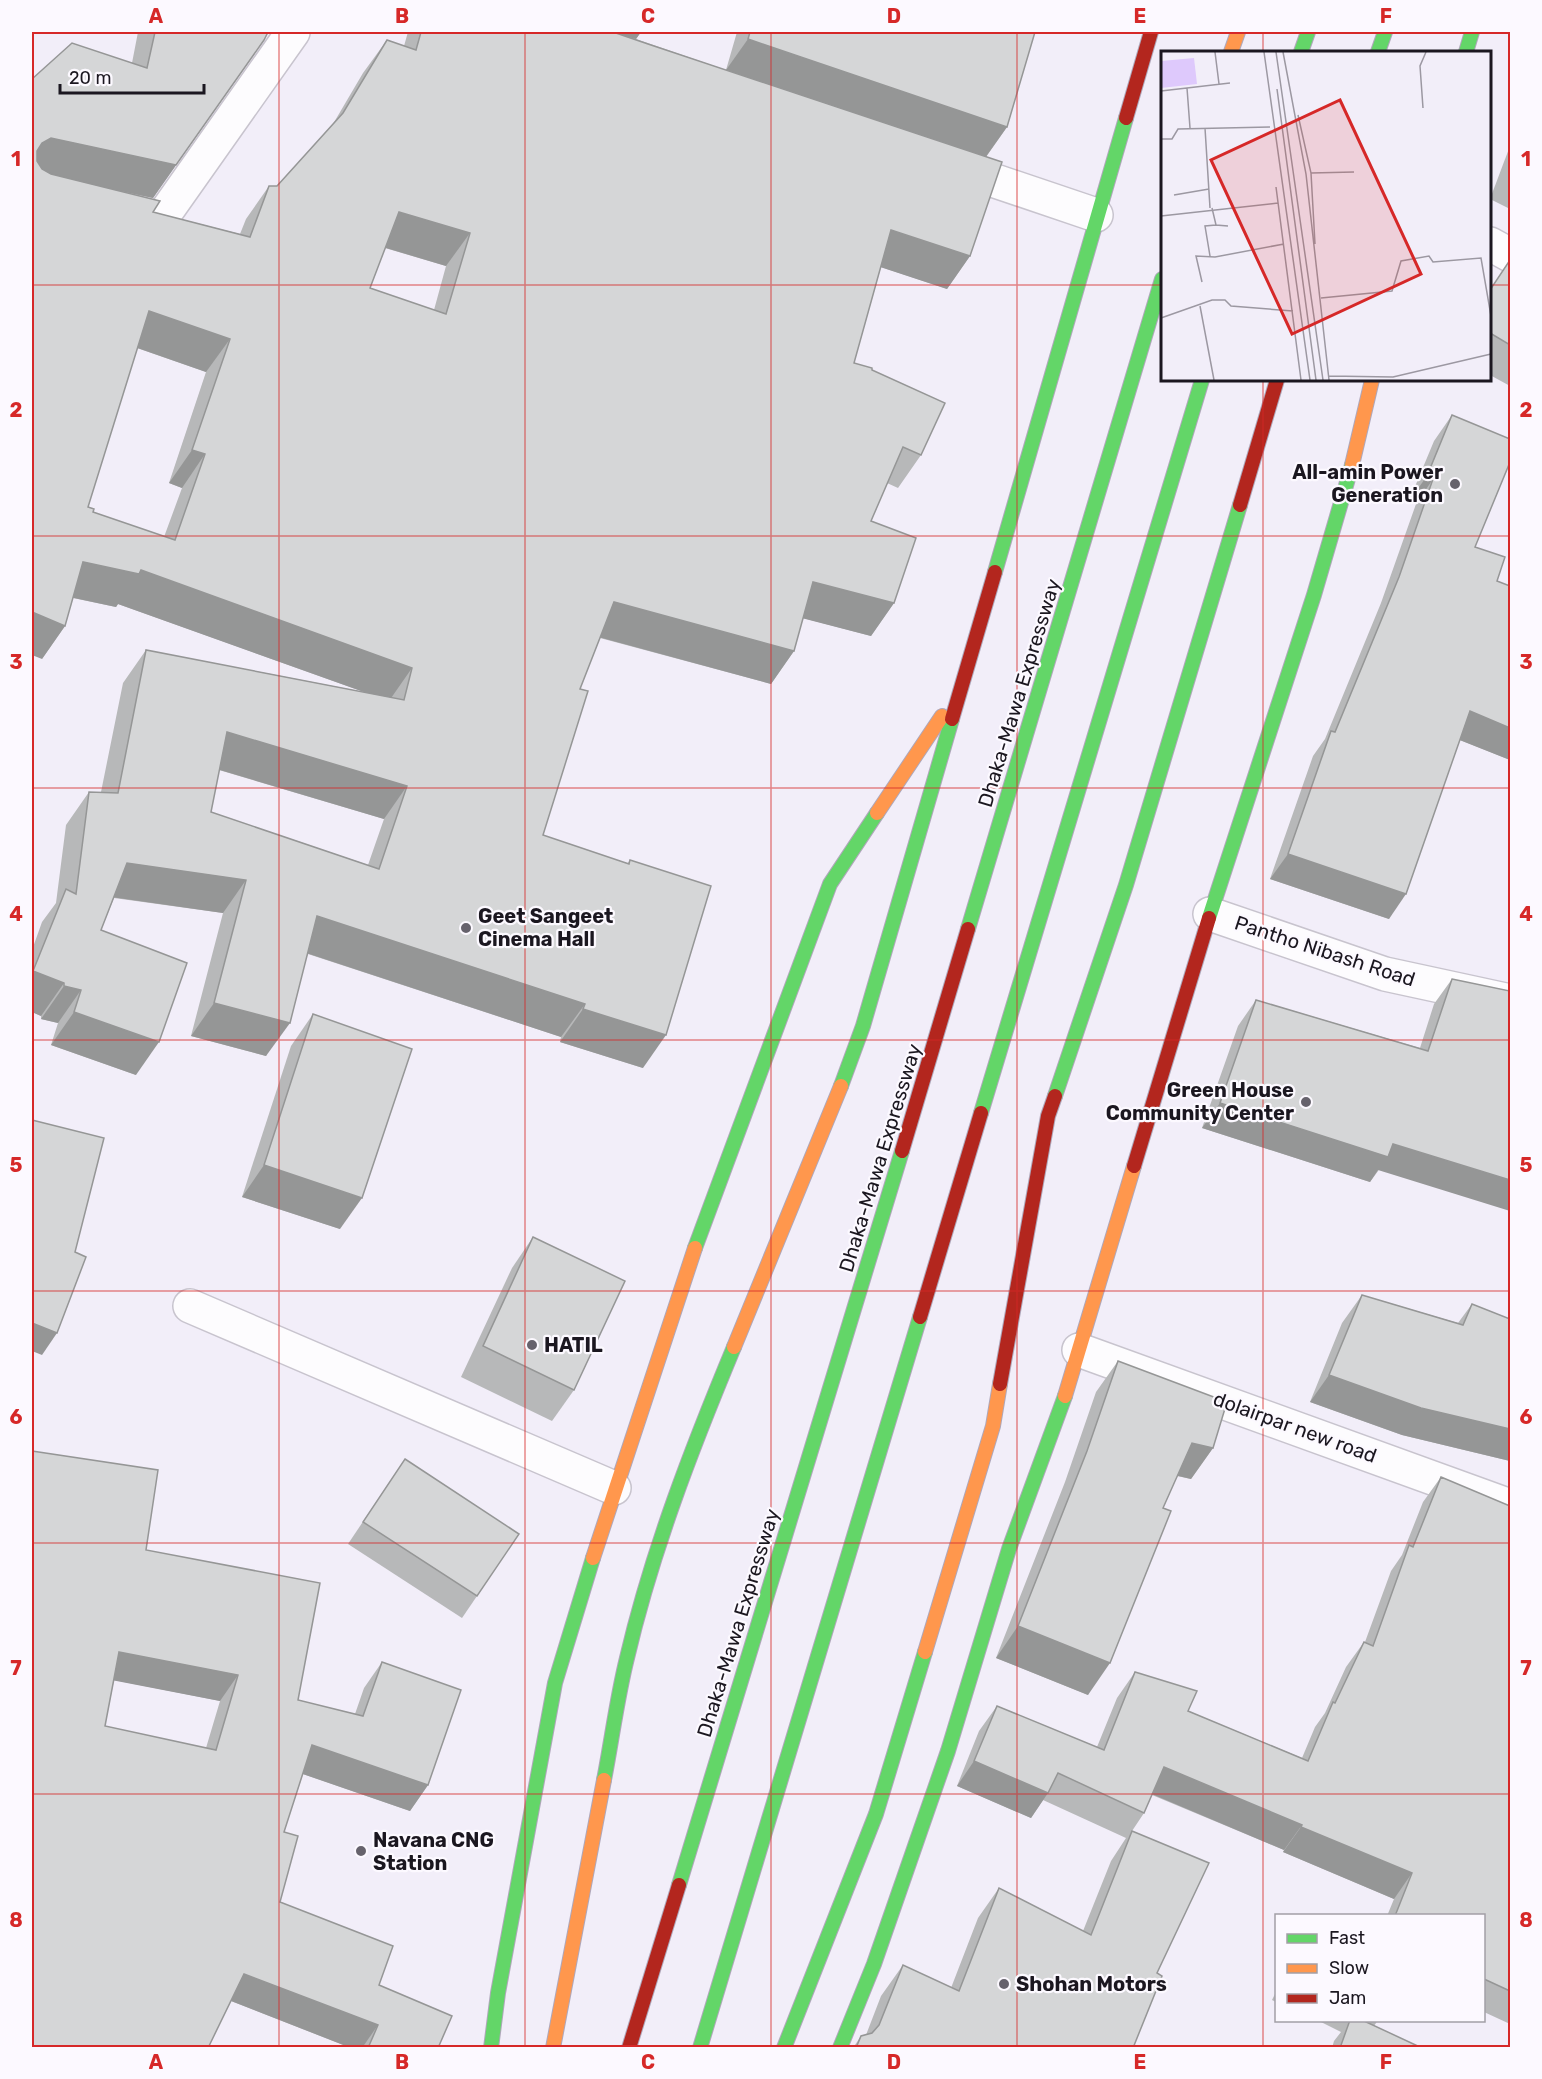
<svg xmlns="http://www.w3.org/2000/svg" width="1542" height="2079" font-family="Rubik,sans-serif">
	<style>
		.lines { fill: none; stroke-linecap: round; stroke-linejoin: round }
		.street-casing { stroke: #c8c4ce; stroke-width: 36 }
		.fast-casing { stroke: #afa7ba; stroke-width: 16 }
		.slow-casing { stroke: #afa7ba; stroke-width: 16 }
		.jam-casing { stroke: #afa7ba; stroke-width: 16 }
		.street { stroke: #fdfcfe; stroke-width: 33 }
		.fast { stroke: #63d668; stroke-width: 14 }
		.slow { stroke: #ff974d; stroke-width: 14 }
		.jam { stroke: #b3261e; stroke-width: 14 }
		.wall { fill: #b7b8b9; fill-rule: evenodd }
		.shaded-wall { fill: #959696 }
		.building { fill: #d5d6d7; stroke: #959696; stroke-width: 1.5; fill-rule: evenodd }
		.grid { fill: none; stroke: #d62828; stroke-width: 1.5; stroke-opacity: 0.55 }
		.poi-dot { fill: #66626c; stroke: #fcf9ff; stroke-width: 2 }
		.labels { text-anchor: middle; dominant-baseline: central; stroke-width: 4.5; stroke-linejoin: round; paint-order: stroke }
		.poi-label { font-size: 20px; font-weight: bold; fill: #1b1720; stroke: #fcf9ff; text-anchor: start }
		.street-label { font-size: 20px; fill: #1b1720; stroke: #fcf9ff }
		.inset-road { fill: none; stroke: #9c98a2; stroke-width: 1.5 }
		.view { fill: #d62828; fill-opacity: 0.15; stroke: #d62828; stroke-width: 3 }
		.inset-edge { fill: none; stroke: #1b1720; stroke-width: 3 }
		.neatline { fill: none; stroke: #d62828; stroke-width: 2 }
		.grid-label { font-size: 20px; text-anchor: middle; font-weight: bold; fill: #d62828 }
	</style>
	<rect width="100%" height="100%" fill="#f2eef9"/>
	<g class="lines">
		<defs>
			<g id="street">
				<path d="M954,167L1096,215"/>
				<path d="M32,189L155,219L166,212L293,32"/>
				<path d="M1490,244L1510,255"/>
				<path d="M1210,914L1385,974L1510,1001"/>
				<path d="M190,1306L614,1488"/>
				<path d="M1079,1350L1510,1506"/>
			</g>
			<g id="fast">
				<path d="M1301,52L1308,32"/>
				<path d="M1378,52L1385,32"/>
				<path d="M1466,52L1472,32"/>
				<path d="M995,572L1126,118"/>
				<path d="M1209,918L1314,595L1352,465"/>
				<path d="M968,929L1162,279"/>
				<path d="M841,1086L863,1026L952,719"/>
				<path d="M1055,1096L1126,885L1240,505"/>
				<path d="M981,1113L1202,380"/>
				<path d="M695,1248L830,884L877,813"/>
				<path d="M604,1780C612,1739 617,1698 627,1658C652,1551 692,1448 734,1347"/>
				<path d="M679,1885L902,1151"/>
				<path d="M491,2048L498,1993L555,1683L593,1558"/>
				<path d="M700,2048L920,1317"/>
				<path d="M784,2048L876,1814L925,1652"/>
				<path d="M840,2048L874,1964L948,1751L1009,1549L1065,1396"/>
			</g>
			<g id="slow">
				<path d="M1231,52L1238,32"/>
				<path d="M1352,465L1372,380"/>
				<path d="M877,813L942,716"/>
				<path d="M734,1347L841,1086"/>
				<path d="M1065,1396L1134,1166"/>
				<path d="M593,1558L695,1248"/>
				<path d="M925,1652L993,1426L1000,1384"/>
				<path d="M553,2048L604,1780"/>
			</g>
			<g id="jam">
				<path d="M1126,118L1151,32"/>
				<path d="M1240,505L1277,380"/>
				<path d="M952,719L995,572"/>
				<path d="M902,1151L968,929"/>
				<path d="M1134,1166L1209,918"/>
				<path d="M920,1317L981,1113"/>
				<path d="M1000,1384L1048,1116L1055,1096"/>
				<path d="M629,2048L679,1885"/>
			</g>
		</defs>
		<use href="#street" class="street-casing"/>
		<use href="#fast" class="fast-casing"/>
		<use href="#slow" class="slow-casing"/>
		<use href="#jam" class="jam-casing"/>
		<use href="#street" class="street"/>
		<use href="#fast" class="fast"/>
		<use href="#slow" class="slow"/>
		<use href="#jam" class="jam"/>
	</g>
	<g class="wall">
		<path d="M138,32H268L153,198L123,192L153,212L240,234L246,219L269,186H277L333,124L363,73L387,40L404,46L408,32H641L636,39L726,70L737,32H1035L1007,127L986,157L970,256L947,289L881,267L854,363L872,370L921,455L898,488L887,483L871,521L894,603L871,636L803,618L794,651L771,684L600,638L580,689L543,835L627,864L630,860L643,1068L560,1042L561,1037L308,954L266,1056L191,1036L223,913L114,898L101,930L136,1075L51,1045L58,1023L41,1019V1016L32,1012V950L42,922L56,903L66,825L89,792H101L123,683L146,650L364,692L118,604L116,607L73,598L65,626L42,659L132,63ZM385,248L446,266L434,310L370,288ZM137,348L206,372L169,483L182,488L164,537L93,512L88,507ZM219,770L384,819L368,865L211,812Z"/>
		<path d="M1510,146V209L1490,199Z"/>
		<path d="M1510,260V386L1490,375V290Z"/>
		<path d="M1452,415L1475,547L1497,581L1510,586V760L1460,740L1389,919L1270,879L1313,756L1325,739L1381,603L1416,504L1409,501L1434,441Z"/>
		<path d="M1452,979L1510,991L1370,1182L1202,1128L1238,1026L1256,1000L1420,1048L1434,1004Z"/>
		<path d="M313,1014L340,1229L242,1197L291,1046Z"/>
		<path d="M533,1237L574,1390L552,1421L461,1377L512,1268Z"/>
		<path d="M1362,1295L1458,1323L1472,1304L1510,1319V1461L1402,1435L1310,1402L1342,1323Z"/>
		<path d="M1118,1361L1213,1448L1191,1479L1177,1476L1163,1508L1088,1695L996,1658L1065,1482L1096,1392Z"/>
		<path d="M32,1451L146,1550L298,1700L355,1714L364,1688L382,1662L428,1785L410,1811L303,1774L284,1832L280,1902L379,1985L438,2048H351L231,2001L32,2048ZM114,1680L220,1701L206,1748L105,1726Z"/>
		<path d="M405,1459L477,1596L462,1618L348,1544Z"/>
		<path d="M1441,1477L1510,1506V2024L1484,2012V1916H1387L1394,1899L1283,1852L1284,1850L1152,1795L1144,1813L1132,1831L1157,1973L1133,2048H853L861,2036L866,2035L881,1996L903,1965L951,1988L978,1918L999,1888L1083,1931L1111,1861L1126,1838L1043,1800L1031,1818L957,1786L979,1731L997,1706L1097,1747L1117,1698L1135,1672L1188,1711L1302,1758L1315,1727L1325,1713L1346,1667L1364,1642H1365L1391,1571L1402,1555L1423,1502Z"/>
		<path d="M1276,1992V2002L1272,2000Z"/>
		<path d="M1317,2020H1378L1374,2026L1422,2048H1332L1334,2041L1341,2032Z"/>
	</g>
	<g class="shaded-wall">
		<path d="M610,32H641L636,39Z"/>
		<path d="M748,39L1007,127L985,158L726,70Z"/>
		<path d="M241,73L153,198L32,172V158L42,143L51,138Z"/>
		<path d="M399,212L470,233L446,266L376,245Z"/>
		<path d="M891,230L970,256L947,289L868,263Z"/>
		<path d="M149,311L230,339L206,372L126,344Z"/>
		<path d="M192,450L205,454L182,488L169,483Z"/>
		<path d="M1427,476L1433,479L1416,504L1409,501Z"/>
		<path d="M83,562L141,570L412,668L389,701L118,604L116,607L60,595Z"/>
		<path d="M813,582L894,603L871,636L790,615Z"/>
		<path d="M614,602L794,651L771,684L591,635Z"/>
		<path d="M32,612L65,626L42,659L32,655Z"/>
		<path d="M1470,711L1510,728V760L1452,737Z"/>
		<path d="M227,732L407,786L384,819L203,765Z"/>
		<path d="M1288,854L1406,894L1389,919L1270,879Z"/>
		<path d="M127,863L246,880L223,913L104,896Z"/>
		<path d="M317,916L585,1004L561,1037L294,949Z"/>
		<path d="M33,971L64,983L41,1016L32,1012V973Z"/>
		<path d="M64,986L81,990L58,1023L41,1019Z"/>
		<path d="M214,1003L290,1023L266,1056L191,1036Z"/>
		<path d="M583,1009L666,1035L643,1068L560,1042Z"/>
		<path d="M74,1012L159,1042L136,1075L51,1045Z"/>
		<path d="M1220,1103L1393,1144L1510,1180V1211L1378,1170L1370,1182L1202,1128Z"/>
		<path d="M264,1165L362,1198L340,1229L242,1197Z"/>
		<path d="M32,1323L57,1333L42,1355L32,1351Z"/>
		<path d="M1329,1375L1510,1429V1461L1402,1435L1310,1402Z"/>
		<path d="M1192,1443L1213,1448L1191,1479L1170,1474Z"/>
		<path d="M1018,1626L1110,1663L1088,1695L996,1658Z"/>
		<path d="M119,1652L238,1675L220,1701L101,1678Z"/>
		<path d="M312,1745L428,1785L410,1811L294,1771Z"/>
		<path d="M974,1761L1048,1793L1031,1818L957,1786Z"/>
		<path d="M1164,1767L1302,1825L1284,1850L1147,1792Z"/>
		<path d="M1301,1827L1412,1873L1394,1899L1283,1852Z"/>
		<path d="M244,1974L378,2025L362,2048H351L226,1999Z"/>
	</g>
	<g class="building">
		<path d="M155,32H268L264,40L176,165L51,138L42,143L37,151V161L42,169L51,174L160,201L153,212L250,237L269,186H277L343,113L387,40L416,50L421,32H613L648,44L1002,162L970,256L891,230L854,363L872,368V370L945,403L921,455L903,447L871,521L916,538L894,603L813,582L794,651L614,602L580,689L588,691L543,835L629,864L630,860L711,886L666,1035L583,1009L585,1004L317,916L290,1023L214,1003L246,880L127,863L101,930L187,963L159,1042L74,1012L81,990L64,986V983L33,971L66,889L76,894L89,792L118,793L146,650L404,700L412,668L141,570L139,574L83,562L65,626L32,612V79L72,43L147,68ZM399,212L470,233L446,314L370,288ZM149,311L230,339L192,450L205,454L175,540L93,512L94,509L88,507ZM227,732L407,786L379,869L211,812Z"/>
		<path d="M750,32H1035L1007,127L748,39Z"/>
		<path d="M1510,260V345L1490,333V290Z"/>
		<path d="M1452,415L1510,439V462L1475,547L1505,557L1497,581L1510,586V728L1470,711L1406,894L1288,854L1331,731L1335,732L1399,577L1433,479L1427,476Z"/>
		<path d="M1452,979L1510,991V1180L1393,1144L1388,1157L1220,1103L1256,1000L1428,1051Z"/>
		<path d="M313,1014L412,1049L362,1198L264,1165Z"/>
		<path d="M32,1120L104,1138L75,1252L86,1257L57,1333L32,1323Z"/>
		<path d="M533,1237L625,1281L574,1390L483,1346Z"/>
		<path d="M1362,1295L1463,1325L1472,1304L1510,1319V1429L1421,1408L1329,1375Z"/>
		<path d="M1118,1361L1227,1402L1213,1448L1192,1443L1163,1508L1171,1511L1110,1663L1018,1626L1087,1451Z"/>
		<path d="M32,1451L158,1470L146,1550L320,1583L298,1700L363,1716L382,1662L461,1690L428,1785L312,1745L284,1832L298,1836L280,1902L393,1946L379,1985L452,2016L438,2048H368L378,2025L244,1974L208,2048H32ZM119,1652L238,1675L216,1750L105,1726Z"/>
		<path d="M405,1459L519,1534L477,1596L363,1522Z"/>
		<path d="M1441,1477L1510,1506V1991L1484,1979V1916H1395L1412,1873L1301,1827L1302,1825L1164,1767L1144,1813L1058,1773L1048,1793L974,1761L997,1706L1104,1750L1135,1672L1197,1691L1188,1711L1308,1761L1333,1702L1335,1703L1364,1642L1373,1646L1409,1545L1413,1547Z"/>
		<path d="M1132,1831L1209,1863L1157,1973L1162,1976L1133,2048H856L861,2036L872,2033L879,2025L903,1965L959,1991L999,1888L1091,1935Z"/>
		<path d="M1350,2020H1362L1422,2048H1340Z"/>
	</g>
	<path class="grid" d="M279,32V2048M525,32V2048M771,32V2048M1017,32V2048M1263,32V52M32,285H1162M1490,285H1510M1263,380V2048M32,536H1510M32,788H1510M32,1040H1510M32,1291H1510M32,1543H1510M32,1794H1510"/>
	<g class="poi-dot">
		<circle cx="1455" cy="484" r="6"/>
		<circle cx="466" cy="928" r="6"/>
		<circle cx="1306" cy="1102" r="6"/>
		<circle cx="532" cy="1345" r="6"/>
		<circle cx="361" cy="1851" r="6"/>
		<circle cx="1004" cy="1984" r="6"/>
	</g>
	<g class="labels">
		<g class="poi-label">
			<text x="1443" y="472" text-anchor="end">All-amin Power<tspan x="1443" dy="23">Generation</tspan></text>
			<text x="478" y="916">Geet Sangeet<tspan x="478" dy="23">Cinema Hall</tspan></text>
			<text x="1294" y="1090" text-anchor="end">Green House<tspan x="1294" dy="23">Community Center</tspan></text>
			<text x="544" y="1345">HATIL</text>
			<text x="373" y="1840">Navana CNG<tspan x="373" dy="23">Station</tspan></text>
			<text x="1016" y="1984">Shohan Motors</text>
		</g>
		<g class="street-label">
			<text transform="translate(1019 693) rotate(-73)">Dhaka-Mawa Expressway</text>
			<text transform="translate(1325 951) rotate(18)">Pantho Nibash Road</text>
			<text transform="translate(880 1158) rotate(-73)">Dhaka-Mawa Expressway</text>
			<text transform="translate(1295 1427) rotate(20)">dolairpar new road</text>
			<text transform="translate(738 1623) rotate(-73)">Dhaka-Mawa Expressway</text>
		</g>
	</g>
	<g transform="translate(1161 51)">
		<rect width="330" height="330" fill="#f2eef9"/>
		<path d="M33,7L36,33L0,37V10Z" fill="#dec9fc"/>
		<path class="inset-road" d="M54,1L58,33M103,1L149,329M115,1L162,329M122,1L145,123L168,329M26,37L29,77M116,38L155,329M0,40L69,32M262,57L259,15L265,1M137,64L150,122L154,193M44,77L49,157M0,88H11L17,78L109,76M150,122L193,121M115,136L140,329M13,144L48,138M51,157L55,174L67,175M0,165L117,152M49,205L44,175L55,174M41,231L35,205L54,206L123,193M160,247L231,240L240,210L268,205L272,211L320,207L330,265M39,255L53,329M0,267L51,249H64L70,255L132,260M168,325L232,326L330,303"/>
		<path class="view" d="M179,49L260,223L131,283L50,109Z"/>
		<rect width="330" height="330" class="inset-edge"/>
	</g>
	<rect width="1542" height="2079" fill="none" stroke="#fcf9ff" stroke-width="66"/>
	<rect x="1275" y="1914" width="210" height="108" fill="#fcf9ff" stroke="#a29fa6" stroke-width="1.5"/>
	<rect x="1287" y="1934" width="30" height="9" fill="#63d668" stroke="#a29fa6" stroke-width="1.5"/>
	<text x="1329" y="1944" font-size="18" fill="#1b1720">Fast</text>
	<rect x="1287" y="1964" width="30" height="9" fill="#ff974d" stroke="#a29fa6" stroke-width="1.5"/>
	<text x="1329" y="1974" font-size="18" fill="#1b1720">Slow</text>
	<rect x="1287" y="1994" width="30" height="9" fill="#b3261e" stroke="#a29fa6" stroke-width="1.5"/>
	<text x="1329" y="2004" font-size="18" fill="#1b1720">Jam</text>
	<path d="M60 84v9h144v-9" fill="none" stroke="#1b1720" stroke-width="3"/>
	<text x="69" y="84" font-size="18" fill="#1b1720" stroke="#fcf9ff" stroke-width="4.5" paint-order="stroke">20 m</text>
	<rect x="33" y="33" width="1476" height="2013" class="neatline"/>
	<g class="grid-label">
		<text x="156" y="23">A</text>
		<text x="402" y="23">B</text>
		<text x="648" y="23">C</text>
		<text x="894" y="23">D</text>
		<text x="1140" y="23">E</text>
		<text x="1386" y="23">F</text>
		<text x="16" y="166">1</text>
		<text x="1526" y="166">1</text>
		<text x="16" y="417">2</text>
		<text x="1526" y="417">2</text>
		<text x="16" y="669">3</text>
		<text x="1526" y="669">3</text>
		<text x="16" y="921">4</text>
		<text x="1526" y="921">4</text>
		<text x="16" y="1172">5</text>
		<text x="1526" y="1172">5</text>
		<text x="16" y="1424">6</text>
		<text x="1526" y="1424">6</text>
		<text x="16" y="1675">7</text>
		<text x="1526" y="1675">7</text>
		<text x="16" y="1927">8</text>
		<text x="1526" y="1927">8</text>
		<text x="156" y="2069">A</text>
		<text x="402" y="2069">B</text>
		<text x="648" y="2069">C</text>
		<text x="894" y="2069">D</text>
		<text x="1140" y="2069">E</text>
		<text x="1386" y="2069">F</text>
	</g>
</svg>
